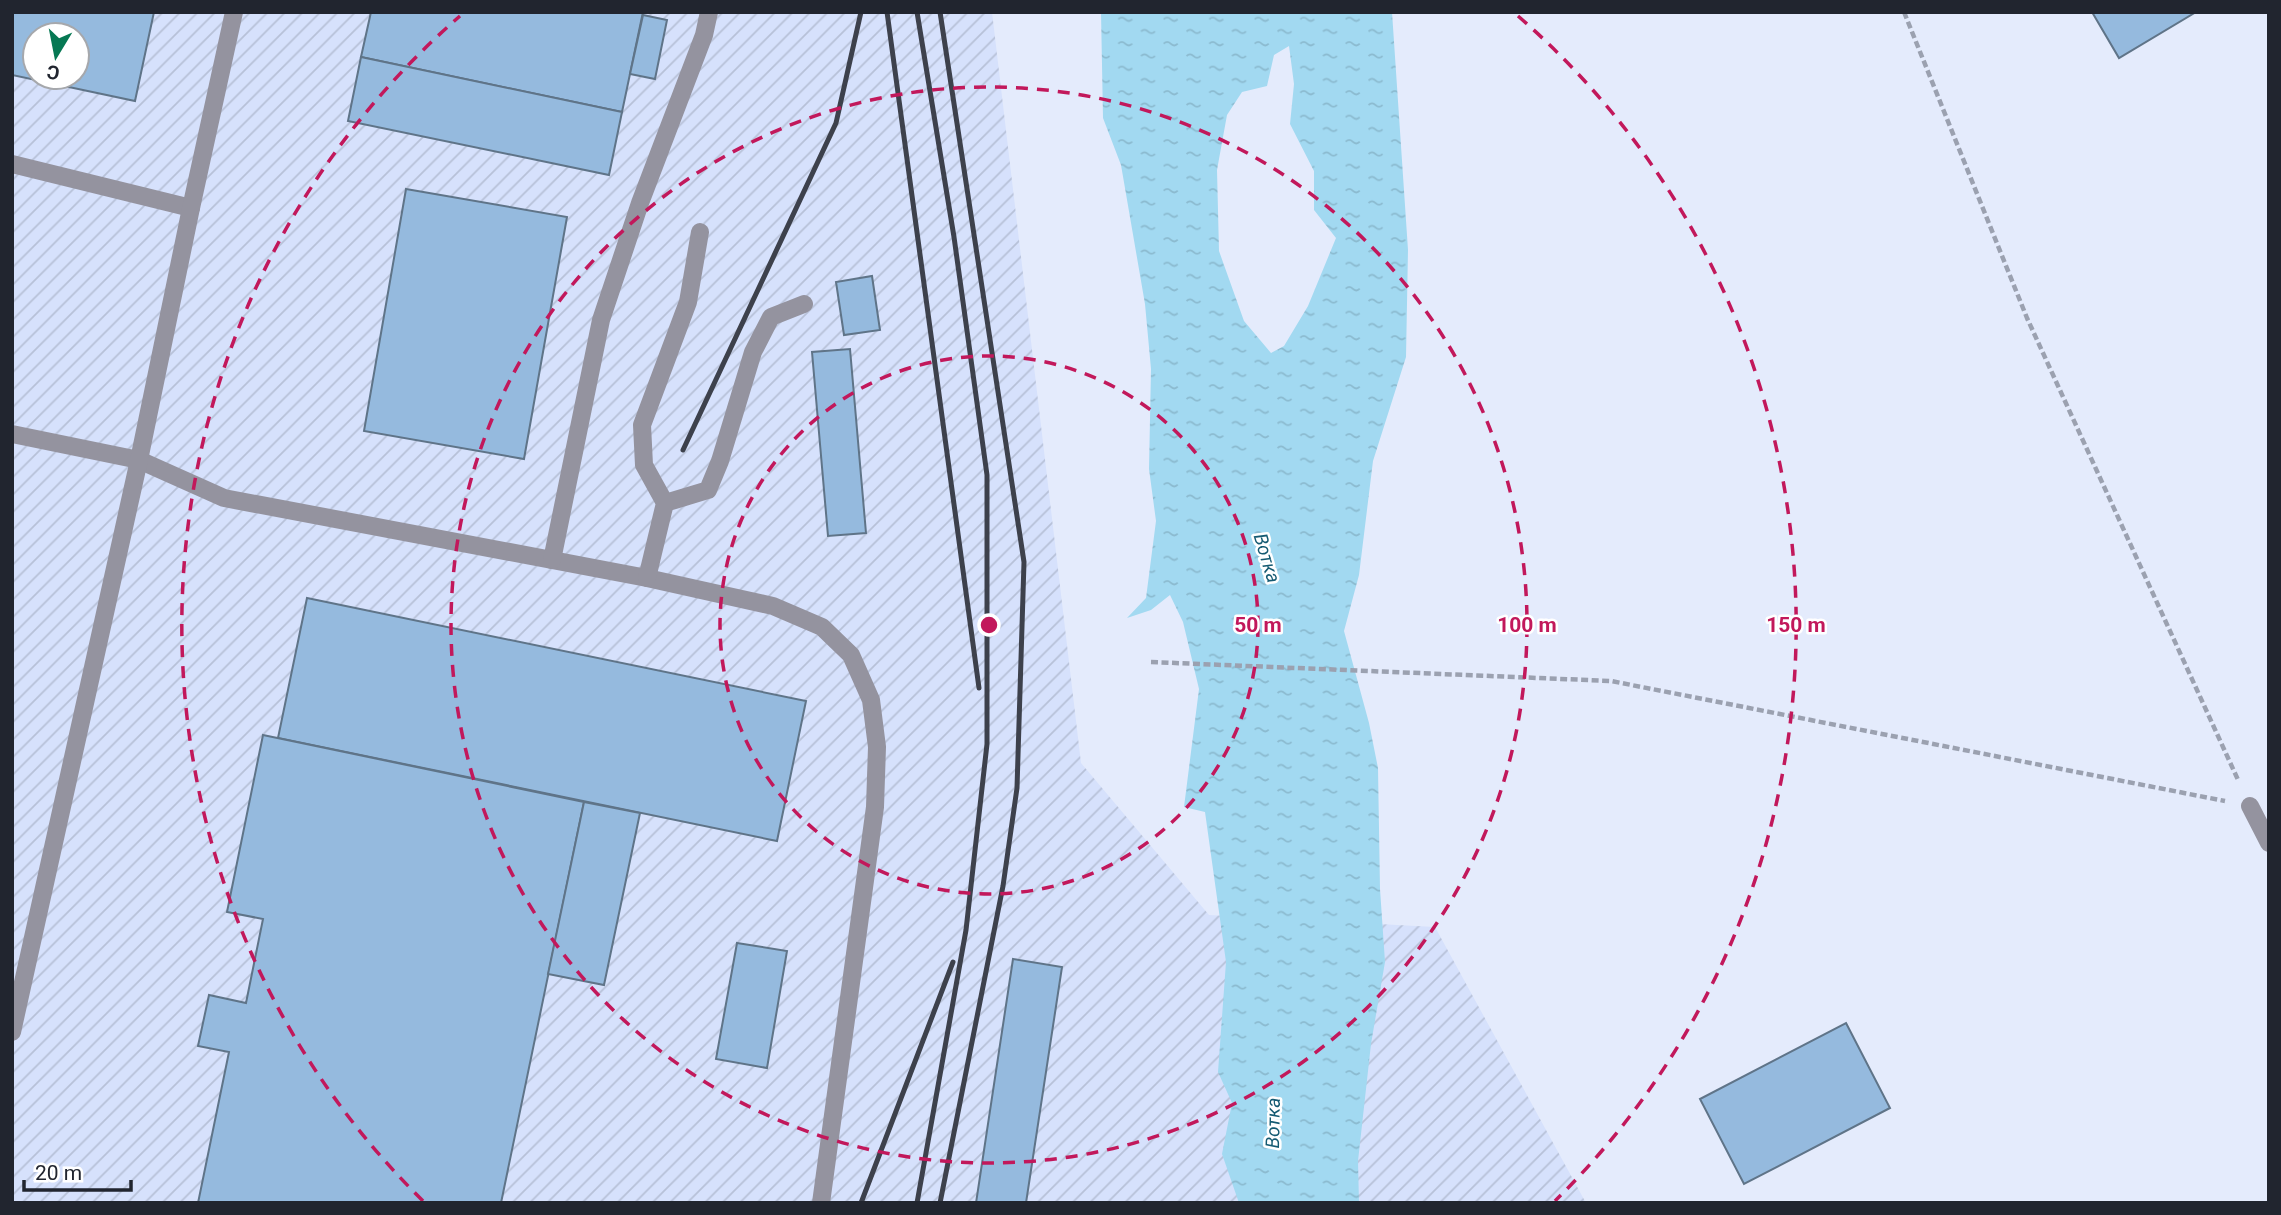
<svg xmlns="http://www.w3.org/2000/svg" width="2281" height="1215" font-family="Roboto,sans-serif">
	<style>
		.industrial { fill: url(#industrial-furrows); fill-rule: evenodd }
		.water { fill: url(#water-ripples); fill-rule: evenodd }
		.building { fill: #95bade; stroke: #5f7488; stroke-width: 2; fill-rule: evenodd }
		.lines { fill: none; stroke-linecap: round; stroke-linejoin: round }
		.path { stroke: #9ba1b0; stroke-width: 4.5; stroke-dasharray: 7 3.5; stroke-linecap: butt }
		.lane { stroke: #94939f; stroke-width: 18 }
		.street { stroke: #94939f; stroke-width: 18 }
		.rail { stroke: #3d414c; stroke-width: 5 }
		.ring { fill: none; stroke: #c2185b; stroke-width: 3.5; stroke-dasharray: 12 9 }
		.labels { text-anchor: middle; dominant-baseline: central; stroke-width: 5; stroke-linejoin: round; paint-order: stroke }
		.water-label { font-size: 19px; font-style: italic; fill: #145a72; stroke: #fff }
		.centre { fill: #c2185b; stroke: #fff; stroke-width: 3.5 }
		.ring-label { font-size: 21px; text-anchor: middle; font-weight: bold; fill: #c2185b; stroke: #fff; stroke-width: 5; stroke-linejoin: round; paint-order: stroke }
	</style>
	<defs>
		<pattern id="industrial-furrows" width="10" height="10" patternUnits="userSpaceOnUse" patternTransform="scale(1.75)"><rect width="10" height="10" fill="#d6e1fc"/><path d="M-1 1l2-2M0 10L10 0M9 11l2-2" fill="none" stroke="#b7c1d8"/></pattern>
		<pattern id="water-ripples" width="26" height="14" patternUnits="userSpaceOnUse" patternTransform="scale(1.75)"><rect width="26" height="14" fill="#a2d9f1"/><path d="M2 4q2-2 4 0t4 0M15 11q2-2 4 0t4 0" fill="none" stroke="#8bbacf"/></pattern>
	</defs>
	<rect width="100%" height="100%" fill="#e4ebfc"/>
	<path class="industrial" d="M12,12H992L1081,763L1209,915L1435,927L1586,1203H12ZM35,35H77V77H35Z"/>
	<path class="water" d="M1101,12H1392L1408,250L1406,357L1373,461L1359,575L1344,631L1369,723L1378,768L1380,889L1385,962L1371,1044L1358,1161L1359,1203H1239L1222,1154L1232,1103L1218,1072L1226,962L1205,812L1184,807L1199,689L1183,622L1170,595L1151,610L1127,618L1146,598L1156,521L1149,469L1151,369L1145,304L1121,165L1103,118ZM1289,46L1294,84L1290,124L1314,171V210L1336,238L1308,306L1284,346L1271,353L1244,321L1219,251L1217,170L1227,115L1242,92L1267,86L1274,55Z"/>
	<g class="building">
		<path d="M12,12H154L135,101L12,75ZM35,35H77V77H35Z"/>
		<path d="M371,12H643L622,112L361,57Z"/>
		<path d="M2092,12H2196L2119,58Z"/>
		<path d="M643,15L667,20L655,79L630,74Z"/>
		<path d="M361,57L622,112L609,175L348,121Z"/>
		<path d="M406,189L567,217L524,459L364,431Z"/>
		<path d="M872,276L880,330L844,335L836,282Z"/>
		<path d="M850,349L866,533L828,536L812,352Z"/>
		<path d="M307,598L806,701L777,841L278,738Z"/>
		<path d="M263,735L584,802L501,1203H198L229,1052L198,1046L209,995L246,1003L263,919L227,912Z"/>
		<path d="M584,802L640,813L604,985L548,974Z"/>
		<path d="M737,943L787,951L767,1068L716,1059Z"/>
		<path d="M1013,959L1062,967L1026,1203H976Z"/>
		<path d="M1846,1023L1890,1108L1744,1184L1700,1099Z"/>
	</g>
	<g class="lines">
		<g class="path">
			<path d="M1904,12L2027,318L2239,782"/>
			<path d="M1151,662L1611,681L2225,801"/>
		</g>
		<g class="lane">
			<path d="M12,164L191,208"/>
			<path d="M12,434L139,460L224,498L647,578L773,606L822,627L851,655L871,700L877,747L875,807L821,1203"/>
			<path d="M665,503L708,490L720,461L753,352L771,317L804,304"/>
			<path d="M552,560L601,320L640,203L704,35L709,12"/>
			<path d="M647,578L665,503L644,465L642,425L688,302L700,232"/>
			<path d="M12,1032L139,460L191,208L234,12"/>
		</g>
		<path class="street" d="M2250,806L2269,843"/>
		<g class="rail">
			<path d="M887,12L979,688"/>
			<path d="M940,12L1024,562L1017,788L1003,886L940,1203"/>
			<path d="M683,450L836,123L861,12"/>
			<path d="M861,1203L953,962"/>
			<path d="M917,1203L966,930L987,744V475L954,237L917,12"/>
		</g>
	</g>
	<g class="ring">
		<circle cx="989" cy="625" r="269"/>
		<circle cx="989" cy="625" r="538"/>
		<path d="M423 1201A807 807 0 0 1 460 16M1518 16A807 807 0 0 1 1555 1201"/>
	</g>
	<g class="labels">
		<g class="water-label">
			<text transform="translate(1267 558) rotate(73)">Вотка</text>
			<text transform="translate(1273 1123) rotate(-89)">Вотка</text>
		</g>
	</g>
	<circle cx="989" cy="625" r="10" class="centre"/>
	<g class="ring-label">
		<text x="1258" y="632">50 m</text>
		<text x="1527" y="632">100 m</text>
		<text x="1796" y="632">150 m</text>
	</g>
	<rect width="2281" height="1215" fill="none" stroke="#21252f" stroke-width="28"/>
	<g transform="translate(56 56) rotate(190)"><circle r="33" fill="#ffffff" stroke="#a6a8ac" stroke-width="2"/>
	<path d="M0-5L12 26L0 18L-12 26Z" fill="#067853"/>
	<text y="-10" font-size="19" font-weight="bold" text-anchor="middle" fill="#21252f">С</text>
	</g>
	<path d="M24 1180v10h107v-10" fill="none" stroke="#21252f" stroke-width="3.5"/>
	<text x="35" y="1180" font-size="21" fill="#21252f" stroke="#ffffff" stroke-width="5" paint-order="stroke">20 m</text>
</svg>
